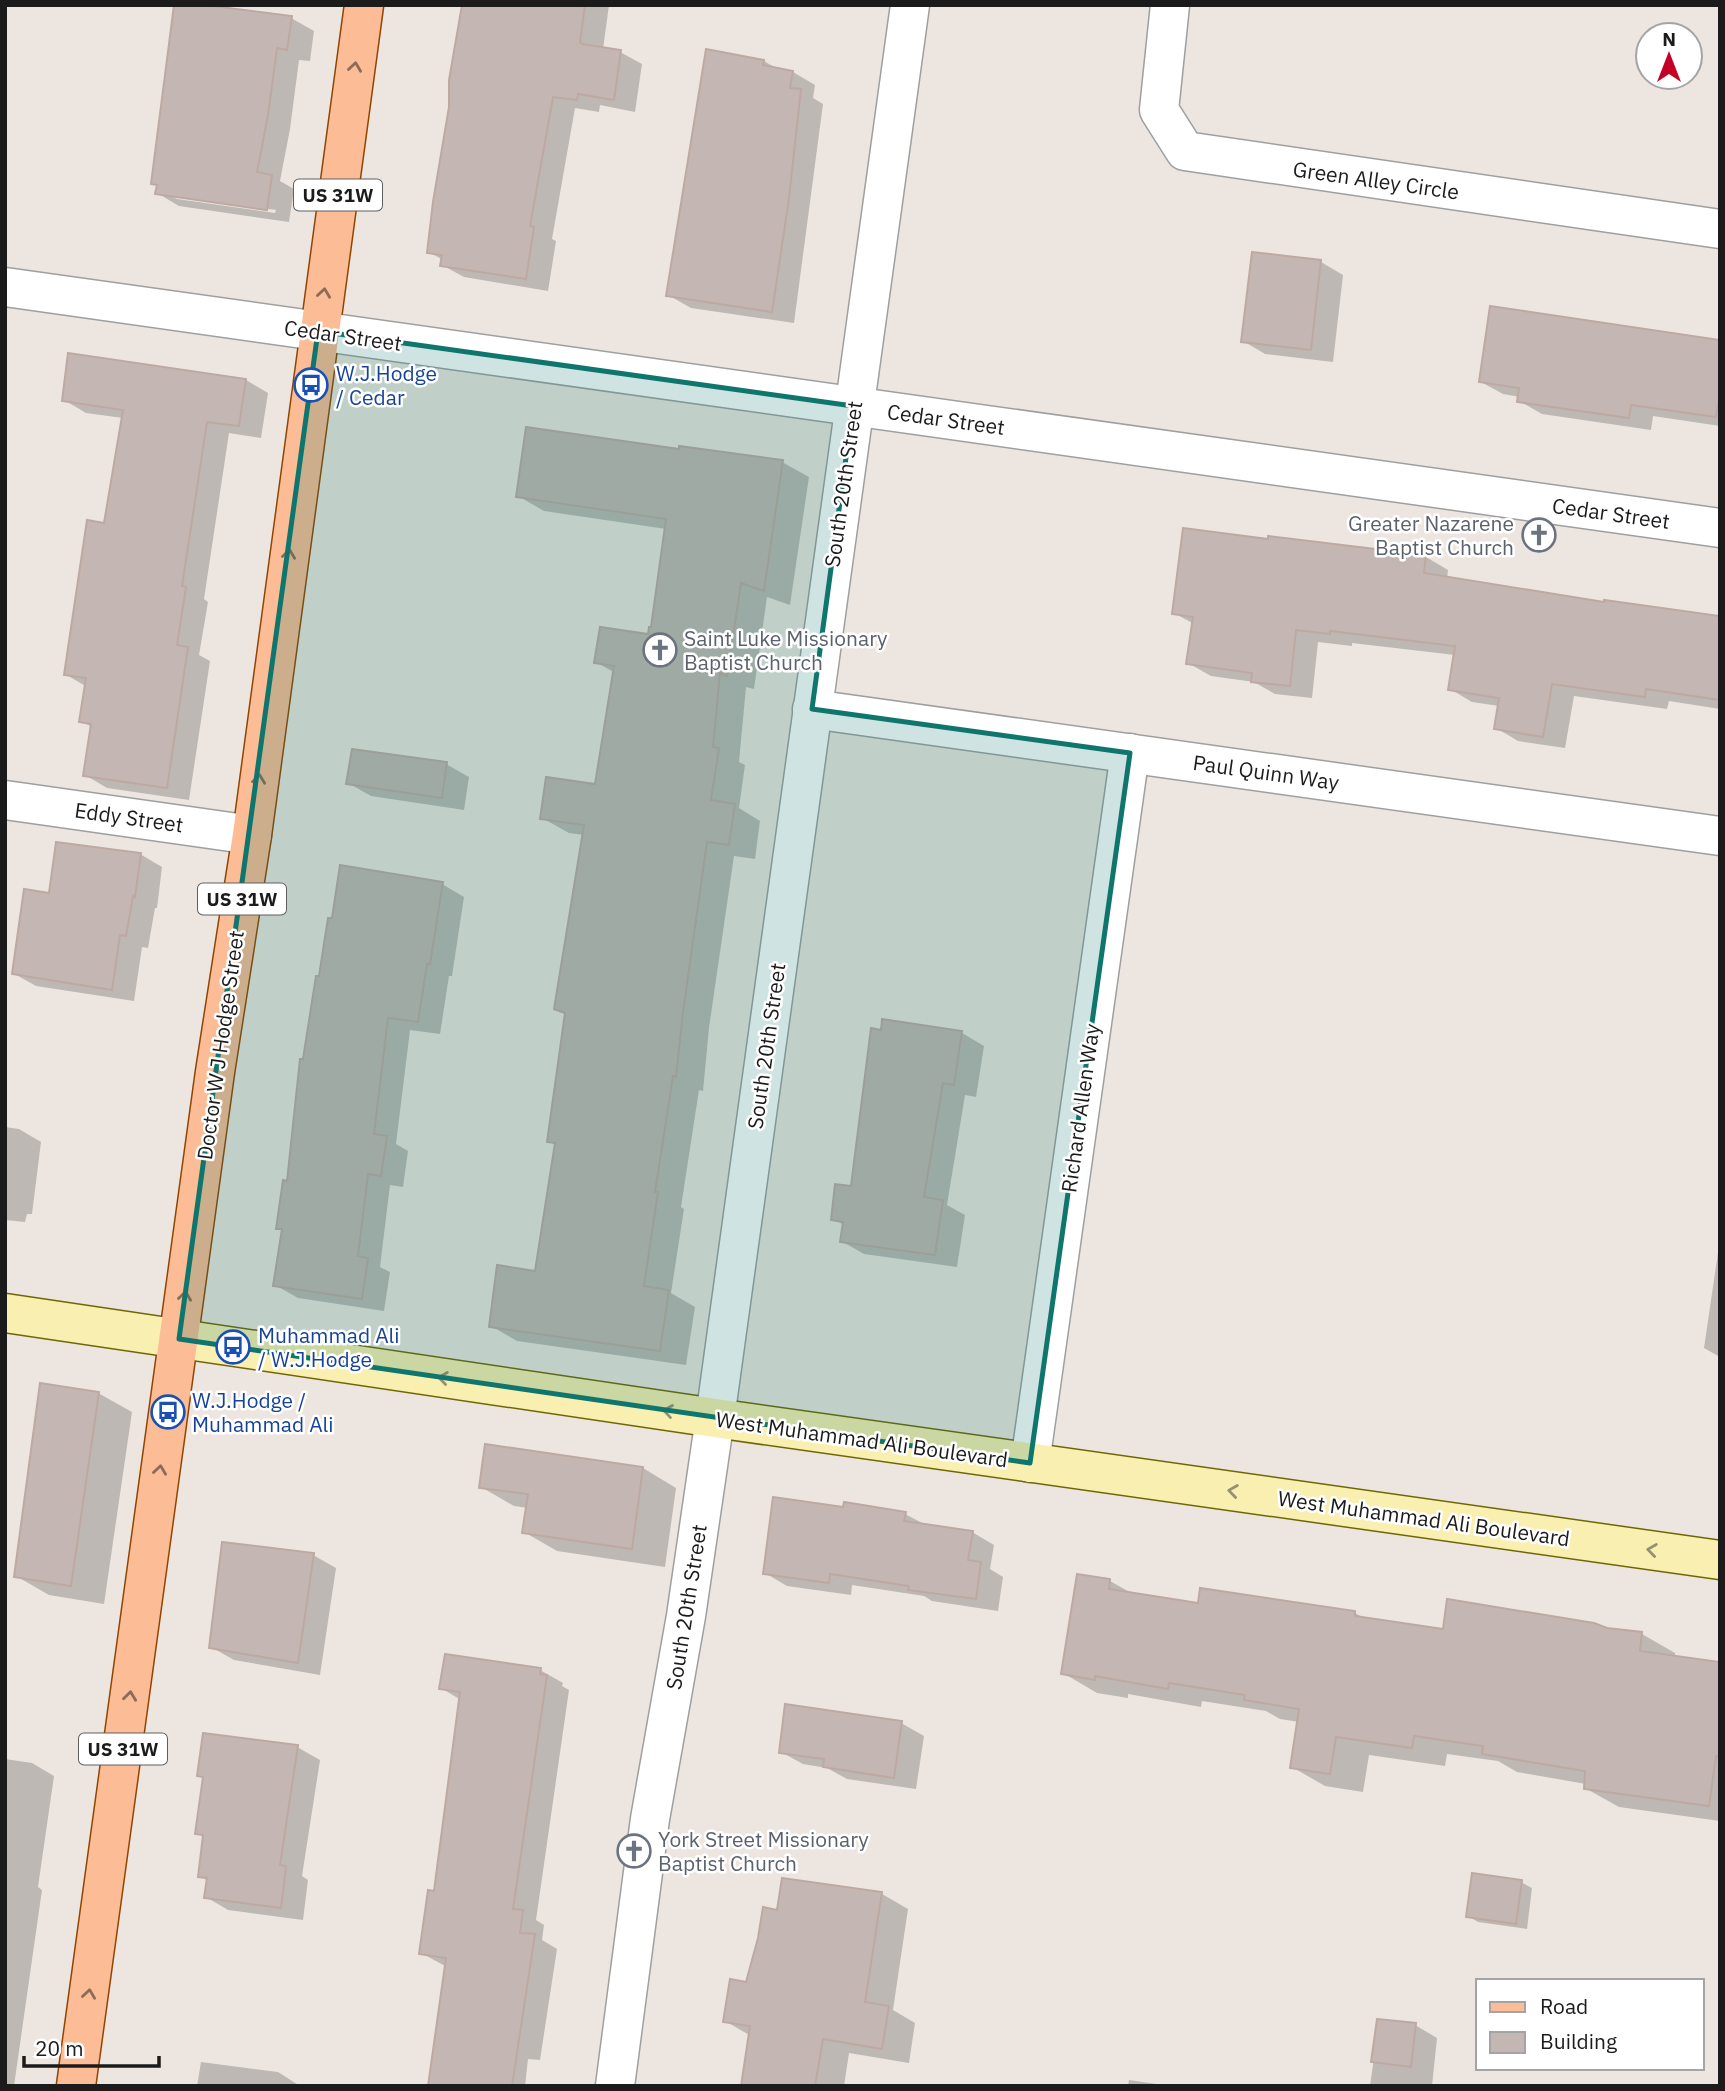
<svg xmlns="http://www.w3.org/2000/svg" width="1725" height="2091" font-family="'IBM Plex Sans',sans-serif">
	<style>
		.shadow { fill: #0003; fill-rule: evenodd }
		.building { fill: #c4b7b3; stroke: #bea9a2; stroke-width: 2 }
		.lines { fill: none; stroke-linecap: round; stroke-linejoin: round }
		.minor-casing { stroke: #9f9f9f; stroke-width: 41 }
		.secondary-casing { stroke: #6f6604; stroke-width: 41 }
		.primary-casing { stroke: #914500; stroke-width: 41 }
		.minor { stroke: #fff; stroke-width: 38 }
		.secondary { stroke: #f9efb1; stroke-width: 38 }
		.primary { stroke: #fcbc95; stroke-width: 38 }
		.oneway { stroke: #8c6c58 }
		.oneway2 { stroke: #95906e }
		.marked { fill: #0f766e; fill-opacity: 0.2; stroke: #0f766e; stroke-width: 5; stroke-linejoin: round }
		.labels { text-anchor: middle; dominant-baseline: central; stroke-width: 5; stroke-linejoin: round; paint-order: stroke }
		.shield { fill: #fff; stroke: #5f5f5f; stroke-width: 2 }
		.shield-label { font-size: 19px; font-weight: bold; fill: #1b1b1b }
		.street-label { font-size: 21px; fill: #1b1b1b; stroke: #fff }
		.transit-label { font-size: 21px; fill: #164399; stroke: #fff; text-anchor: start }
		.worship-label { font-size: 21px; fill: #5b616d; stroke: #fff; text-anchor: start }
	</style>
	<rect width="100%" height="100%" fill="#ede6e0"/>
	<g class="shadow">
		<path d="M463,5H609L603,49L620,52L642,64L635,112L600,105L599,112L575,108L552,239L556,241L548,291L464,277L442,265L443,260L429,252L448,130Z"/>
		<path d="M291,18L314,31L310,61L299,60L290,129L280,181L294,189L289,222L179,206L157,193L158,186L153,183ZM169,195L276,210L275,213L177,199Z"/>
		<path d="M708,51L764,61L779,70L793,72L815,85L813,98L823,104L794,323L691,308L668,295Z"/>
		<path d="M1254,254L1321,262L1343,275L1333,362L1265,354L1243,341Z"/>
		<path d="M1720,342V426L1653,416L1651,430L1542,414L1519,401L1520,397L1503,394L1481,382Z"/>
		<path d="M246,380L268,393L261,438L229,433L204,599L208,602L199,655L210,661L189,800L107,788L85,775L92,727L81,721L87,687L65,674L106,525L123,418L86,413L64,400Z"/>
		<path d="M680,451L782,462L809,477L790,605L767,597L754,689L746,687L739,762L745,765L739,808L760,821L755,859L734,856L709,1028L703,1091L699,1090L681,1207L684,1209L671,1293L695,1307L686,1365L517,1341L491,1326L536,1273L556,1145L549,1141L566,1014L556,1008L584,835L569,833L542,818L597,786L615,673L596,662L649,636L652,629L666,529L544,511L518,496Z"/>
		<path d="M1269,538L1426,557L1448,570L1447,579L1605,604L1720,618V709L1669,701L1667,709L1574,696L1565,748L1518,741L1496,728L1499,706L1472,702L1450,689L1455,655L1352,643V646L1318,642L1312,698L1275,694L1254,682L1211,676L1188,663L1194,624L1174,613L1269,541Z"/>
		<path d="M446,764L469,777L464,810L371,796L348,783Z"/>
		<path d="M140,854L162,867L157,908H155L148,948L142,947L134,1001L36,986L13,973L50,895Z"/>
		<path d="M442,884L464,897L452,976H449L440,1034L410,1030L396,1144L408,1151L403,1187L390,1185L380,1267L390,1272L384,1311L298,1298L275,1285L284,1231L278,1228L288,1183Z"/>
		<path d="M962,1033L984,1046L976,1097L965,1095L947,1205L965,1215L957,1267L864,1254L841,1241L844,1225L833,1219Z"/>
		<path d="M5,1127L19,1129L41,1142L32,1214H27L25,1222L5,1220Z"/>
		<path d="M1720,1239V1357L1704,1348Z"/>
		<path d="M98,1393L132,1412L104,1604L49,1595L16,1576Z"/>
		<path d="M487,1446L643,1468L676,1488L665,1567L557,1551L524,1532L528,1508L514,1506L481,1487Z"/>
		<path d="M905,1514L926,1525L972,1532L994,1545L990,1569L1003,1577L998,1611L932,1601L924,1596L852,1585L851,1595L787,1586L765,1573Z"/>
		<path d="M313,1555L336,1568L320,1675L234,1660L211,1647Z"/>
		<path d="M1110,1581L1133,1594L1200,1605L1355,1613L1367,1620L1444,1631L1606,1630L1642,1634L1675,1653V1657L1720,1663V1821L1619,1807L1585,1788L1586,1784L1517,1772L1498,1761L1447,1754L1445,1766L1369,1755L1363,1792L1325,1786L1292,1767L1299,1722L1280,1719L1266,1711L1202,1701L1201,1707L1128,1694V1698L1097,1693L1063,1673Z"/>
		<path d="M540,1670L563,1683L562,1686L569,1690L536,1920L544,1925L542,1940L557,1949L540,2060L528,2059L525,2086H430L447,1967L421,1953L436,1893L461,1700L441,1688Z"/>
		<path d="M901,1723L924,1736L916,1789L847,1779L827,1768L803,1764L781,1752Z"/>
		<path d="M297,1747L320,1760L302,1876L308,1880L303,1920L228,1910L206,1897L208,1881L200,1876L205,1838L197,1833L205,1779L199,1775Z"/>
		<path d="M5,1759L32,1763L54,1776L38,1887L42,1890L14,2086H5Z"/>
		<path d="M784,1880L882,1894L908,1909L893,2010L915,2023L909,2063L849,2053L844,2086H743L751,2036L725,2021L748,1984L779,1911Z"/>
		<path d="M1521,1882L1532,1888L1527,1929L1478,1922L1468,1916Z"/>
		<path d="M1379,2021L1415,2025L1437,2038L1432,2086H1370Z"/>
		<path d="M201,2062L278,2072L300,2086H197Z"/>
		<path d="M1129,2080L1170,2086H1128Z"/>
	</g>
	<g class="building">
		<path d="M174,5H205L292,16L287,50L277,48L268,115L257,172L272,175L267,210L155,194L157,185L151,184Z"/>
		<path d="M462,5H585L580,42L582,44L621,50L614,100L578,94L577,100L553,97L530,226L534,227L526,279L440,266L442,255L427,253L433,202L449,107V80Z"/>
		<path d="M706,49L764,60L763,65L793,71L790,88L801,89L789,198L772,312L666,296Z"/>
		<path d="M1252,252L1321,260L1311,350L1241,342Z"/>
		<path d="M1490,306L1720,340V393L1716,417L1631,405L1629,418L1517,402L1519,388L1479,382Z"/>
		<path d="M68,353L246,379L239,426L207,422L182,586L186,587L177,645L188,647L167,788L83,776L91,724L79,722L86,678L64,675L87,520L104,523L123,410L62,401Z"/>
		<path d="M526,427L679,449V446L783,460L764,591L741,583L727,676L720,673L713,747L719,748L711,800L735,804L729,845L707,842L683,1012L676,1077L673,1076L655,1192H658L644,1286L669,1290L660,1351L489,1327L497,1265L535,1271L555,1143L547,1142L565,1013L554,1009L584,825L540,819L546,777L595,784L614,666L594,663L600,627L648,634L649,627H651L666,519L516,497Z"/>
		<path d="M1183,528L1268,539V536L1426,555L1424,573L1604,602V600L1720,616V700L1646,689L1645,697L1552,684L1543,737L1494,729L1499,698L1448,690L1455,646L1330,631V634L1296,630L1290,686L1251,682L1252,673L1186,664L1193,617L1172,614Z"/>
		<path d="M352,749L447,762L442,798L346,784Z"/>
		<path d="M56,842L141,853L135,897L133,896L126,936L120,935L112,990L12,974L24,889L49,893Z"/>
		<path d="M340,865L443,882L430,964H427L418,1022L388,1018L374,1134L387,1136L381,1176L368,1174L358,1256L368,1258L362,1299L273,1286L282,1229H276L283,1180L287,1181L300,1059H303L316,976H319L328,918H332Z"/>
		<path d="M882,1019L962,1031L954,1085L943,1083L924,1197L943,1200L935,1255L840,1242L843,1222L831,1220L835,1184L851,1186L871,1028L881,1030Z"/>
		<path d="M40,1383L99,1392L71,1586L14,1577Z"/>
		<path d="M485,1444L643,1467L632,1549L522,1533L528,1494L479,1488Z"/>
		<path d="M773,1497L843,1507L844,1502L906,1512L904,1521L973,1531L968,1560L981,1562L976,1599L908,1590L909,1586L830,1574L829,1583L763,1574Z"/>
		<path d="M222,1542L314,1553L298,1663L209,1648Z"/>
		<path d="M1077,1574L1110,1579L1109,1589L1198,1603L1200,1588L1355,1611V1616L1443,1629L1447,1599L1594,1623L1607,1628L1642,1632L1640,1651L1720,1662V1757L1716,1756L1709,1806L1584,1789L1585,1771L1482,1754L1483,1746L1414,1736L1412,1748L1336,1737L1330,1774L1290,1768L1299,1709L1244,1700L1245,1695L1169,1683L1168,1689L1095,1676V1680L1061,1674Z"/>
		<path d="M445,1654L541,1668L540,1674L547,1675L513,1909L523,1910L520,1933L535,1934L512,2086H428L446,1958L419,1954L428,1890L434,1891L460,1692L439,1689Z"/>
		<path d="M785,1704L902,1721L894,1778L823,1767L824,1759L779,1753Z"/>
		<path d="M203,1733L298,1745L280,1865L286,1866L281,1908L204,1898L207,1878L198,1877L203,1835L195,1834L203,1777L197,1776Z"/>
		<path d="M1472,1873L1522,1880L1516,1924L1466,1917Z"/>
		<path d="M782,1878L882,1892L865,2002L889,2006L882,2049L823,2039L815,2086H741L750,2026L723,2022L730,1979L746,1982L758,1938L763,1907L777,1910Z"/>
		<path d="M1377,2019L1416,2023L1411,2067L1371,2062Z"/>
	</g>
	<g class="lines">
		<defs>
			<g id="minor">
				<path d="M1170,5L1159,110L1185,151L1720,229"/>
				<path d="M5,287L1720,528"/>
				<path d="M812,709L1720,836"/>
				<path d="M5,800L252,835"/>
				<path d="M1030,1463L1130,753"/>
				<path d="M615,2086L650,1819L686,1616L715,1418L910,5"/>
			</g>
			<path id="secondary" d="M5,1313L715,1418L1720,1560"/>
			<path id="primary" d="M76,2086L215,1072L252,835L364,5"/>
		</defs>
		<use href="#minor" class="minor-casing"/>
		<use href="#secondary" class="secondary-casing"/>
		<use href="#primary" class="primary-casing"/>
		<use href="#minor" class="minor"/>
		<use href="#secondary" class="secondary"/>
		<use href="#primary" class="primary"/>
	</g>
	<defs><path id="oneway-chevron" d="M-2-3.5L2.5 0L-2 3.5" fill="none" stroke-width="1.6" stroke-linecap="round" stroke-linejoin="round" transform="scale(1.75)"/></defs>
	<g class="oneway">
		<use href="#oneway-chevron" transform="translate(355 67) rotate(-82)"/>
		<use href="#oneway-chevron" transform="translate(324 293) rotate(-82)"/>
		<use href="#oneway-chevron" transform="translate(289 554) rotate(-82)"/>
		<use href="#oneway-chevron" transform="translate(259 779) rotate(-83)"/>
		<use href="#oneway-chevron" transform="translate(185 1296) rotate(-82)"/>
		<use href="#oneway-chevron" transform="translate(160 1470) rotate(-82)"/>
		<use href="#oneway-chevron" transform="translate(130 1696) rotate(-83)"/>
		<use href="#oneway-chevron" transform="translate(89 1994) rotate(-82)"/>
	</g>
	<g class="oneway2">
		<use href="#oneway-chevron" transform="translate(443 1378) rotate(-172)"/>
		<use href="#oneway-chevron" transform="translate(668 1411) rotate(-171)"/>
		<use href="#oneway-chevron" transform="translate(1233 1491) rotate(-172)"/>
		<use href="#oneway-chevron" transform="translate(1652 1550) rotate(-172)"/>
	</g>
	<path class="marked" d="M318,331L853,406L812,709L1130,753L1030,1463L179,1339Z"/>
	<defs>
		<symbol id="bus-ring" viewBox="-11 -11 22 22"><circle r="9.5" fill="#fff" stroke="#1a4fb4" stroke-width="1.5"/><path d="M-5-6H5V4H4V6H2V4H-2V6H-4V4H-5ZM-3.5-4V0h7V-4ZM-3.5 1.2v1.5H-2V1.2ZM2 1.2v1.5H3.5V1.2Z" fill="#1a4fb4"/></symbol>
		<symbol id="church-ring" viewBox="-11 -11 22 22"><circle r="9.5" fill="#fff" stroke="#6b7280" stroke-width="1.5"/><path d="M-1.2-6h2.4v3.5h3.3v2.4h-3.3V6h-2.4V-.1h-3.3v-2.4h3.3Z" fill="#6b7280"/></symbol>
	</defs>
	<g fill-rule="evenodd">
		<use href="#bus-ring" x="292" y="366" width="38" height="38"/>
		<use href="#church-ring" x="1520" y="516" width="38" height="38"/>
		<use href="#church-ring" x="641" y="631" width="38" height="38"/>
		<use href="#bus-ring" x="214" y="1328" width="38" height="38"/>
		<use href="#bus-ring" x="149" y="1393" width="38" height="38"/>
		<use href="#church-ring" x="615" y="1832" width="38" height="38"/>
	</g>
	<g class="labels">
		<g class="shield">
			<rect x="294" y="179.5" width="88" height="31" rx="5"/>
			<rect x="198" y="883.5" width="88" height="31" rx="5"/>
			<rect x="79" y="1733.5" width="88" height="31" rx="5"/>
		</g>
		<g class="shield-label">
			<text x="338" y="195">US 31W</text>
			<text x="242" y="899">US 31W</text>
			<text x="123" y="1749">US 31W</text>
		</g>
		<g class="street-label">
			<text transform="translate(1376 180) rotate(8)">Green Alley Circle</text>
			<text transform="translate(343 335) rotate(8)">Cedar Street</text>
			<text transform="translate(946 419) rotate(8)">Cedar Street</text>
			<text transform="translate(843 484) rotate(-82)">South 20th Street</text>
			<text transform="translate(1611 513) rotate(8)">Cedar Street</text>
			<text transform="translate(1266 772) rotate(8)">Paul Quinn Way</text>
			<text transform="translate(129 817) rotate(8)">Eddy Street</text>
			<text transform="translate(220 1045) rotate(-82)">Doctor W J Hodge Street</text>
			<text transform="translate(766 1046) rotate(-82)">South 20th Street</text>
			<text transform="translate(1080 1108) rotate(-82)">Richard Allen Way</text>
			<text transform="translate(862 1439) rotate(8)">West Muhammad Ali Boulevard</text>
			<text transform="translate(1424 1518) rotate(8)">West Muhammad Ali Boulevard</text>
			<text transform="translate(686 1607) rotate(-81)">South 20th Street</text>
		</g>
		<g class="transit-label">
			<text x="336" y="373">W.J.Hodge<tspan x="336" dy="24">/ Cedar</tspan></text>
			<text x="258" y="1335">Muhammad Ali<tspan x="258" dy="24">/ W.J.Hodge</tspan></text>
			<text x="192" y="1400">W.J.Hodge /<tspan x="192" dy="24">Muhammad Ali</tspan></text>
		</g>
		<g class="worship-label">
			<text x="1514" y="523" text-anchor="end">Greater Nazarene<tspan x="1514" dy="24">Baptist Church</tspan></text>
			<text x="684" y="638">Saint Luke Missionary<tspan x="684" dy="24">Baptist Church</tspan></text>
			<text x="658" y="1839">York Street Missionary<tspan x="658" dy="24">Baptist Church</tspan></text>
		</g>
	</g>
	<rect width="1725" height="2091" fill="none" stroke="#1b1b1b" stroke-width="14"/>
	<rect x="1476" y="1979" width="228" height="91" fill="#ffffff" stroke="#a4a4a4" stroke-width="2"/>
	<rect x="1490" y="2002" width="35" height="10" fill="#fcbc95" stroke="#a4a4a4" stroke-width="2"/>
	<text x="1540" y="2014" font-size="21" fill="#1b1b1b">Road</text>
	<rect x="1490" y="2032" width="35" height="21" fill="#c4b7b3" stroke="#a4a4a4" stroke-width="2"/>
	<text x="1540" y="2049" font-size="21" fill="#1b1b1b">Building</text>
	<g transform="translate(1669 56)"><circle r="33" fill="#ffffff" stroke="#a4a4a4" stroke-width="2"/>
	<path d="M0-5L12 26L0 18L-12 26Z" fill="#c50026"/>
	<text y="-10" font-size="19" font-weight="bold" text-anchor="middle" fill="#1b1b1b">N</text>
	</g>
	<path d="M24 2056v10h135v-10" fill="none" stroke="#1b1b1b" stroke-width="3.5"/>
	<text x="35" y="2056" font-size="21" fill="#1b1b1b" stroke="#ffffff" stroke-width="5" paint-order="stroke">20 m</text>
</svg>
